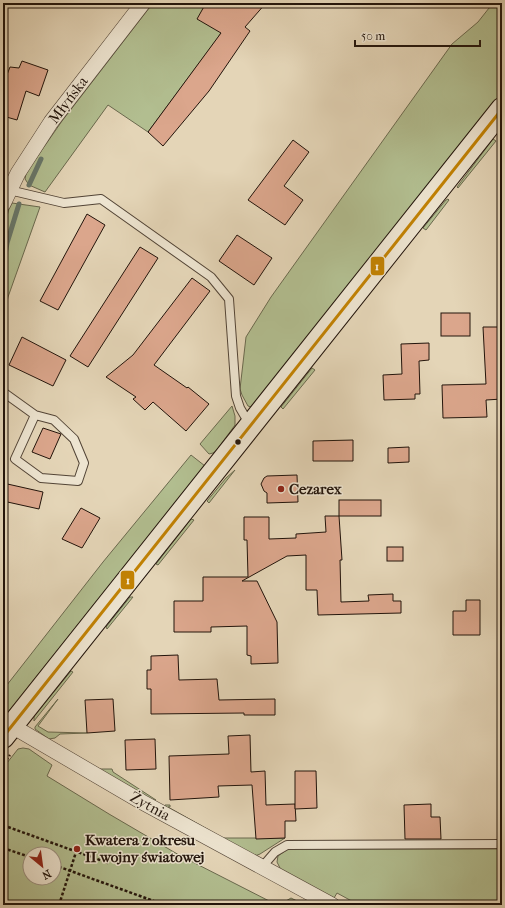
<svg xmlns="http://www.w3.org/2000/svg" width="505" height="908" font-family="'IM FELL French Canon',serif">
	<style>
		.green { fill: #b2be90; stroke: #6a694e; fill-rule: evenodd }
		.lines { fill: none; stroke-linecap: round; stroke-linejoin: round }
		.stream { stroke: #68776a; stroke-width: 5 }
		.building { fill: #dba68c; stroke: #22140b }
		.lane-casing { stroke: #524436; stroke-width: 10 }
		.street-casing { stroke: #524436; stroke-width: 16 }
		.secondary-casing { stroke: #22140b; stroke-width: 24 }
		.path { stroke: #22140b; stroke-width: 2.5; stroke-dasharray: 3 2; stroke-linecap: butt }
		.lane { stroke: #ede4d0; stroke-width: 8 }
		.street { stroke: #ede4d0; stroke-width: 15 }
		.secondary { stroke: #ede4d0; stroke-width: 22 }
		.bus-1-casing { stroke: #ede4d0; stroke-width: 6 }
		.bus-1 { stroke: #c28203; stroke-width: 3 }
		.bus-dot { fill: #22140b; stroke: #ede4d0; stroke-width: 1.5 }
		.poi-dot { fill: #8f2418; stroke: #ede4d0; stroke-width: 1.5 }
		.labels { text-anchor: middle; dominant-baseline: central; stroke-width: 3; stroke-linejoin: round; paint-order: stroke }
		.street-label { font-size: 15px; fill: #22140b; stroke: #ede4d0 }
		.poi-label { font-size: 15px; font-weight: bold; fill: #22140b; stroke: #ede4d0; text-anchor: start }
		.line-badge { stroke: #ede4d0; stroke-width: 1.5 }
		.badge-label { font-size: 11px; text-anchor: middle; font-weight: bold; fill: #fff }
	</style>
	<rect width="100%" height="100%" fill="#e4d5b7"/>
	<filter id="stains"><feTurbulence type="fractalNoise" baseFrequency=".005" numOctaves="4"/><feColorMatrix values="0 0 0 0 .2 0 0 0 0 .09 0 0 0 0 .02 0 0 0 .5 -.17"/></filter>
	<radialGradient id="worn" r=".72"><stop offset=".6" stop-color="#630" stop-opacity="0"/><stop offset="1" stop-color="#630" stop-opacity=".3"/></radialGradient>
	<g class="green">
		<path d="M153,3H239L217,39L148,132L108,105L45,192L29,185L25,179L26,174L30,167L62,121Z"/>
		<path d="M493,3H502V93L251,407L248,406L242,395L240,389L246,337L271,297L452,44L478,22Z"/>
		<path d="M493,139L496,141L458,188L457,187Z"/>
		<path d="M448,199L449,200L426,230L423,228L446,200Z"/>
		<path d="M12,203L40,207L8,297L3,320V229L9,209Z"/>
		<path d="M312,368L315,370L283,409L281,407Z"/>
		<path d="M232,406L235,416V425L216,451L213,453L209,454L200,444Z"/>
		<path d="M191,455L205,466L3,718V690L103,562Z"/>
		<path d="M235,470L209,503L207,501L226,478Z"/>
		<path d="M191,519L194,520L158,565L156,564Z"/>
		<path d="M130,597H133L107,629L106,627Z"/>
		<path d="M71,671L73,672L34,721V716Z"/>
		<path d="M58,699L38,726L48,732L87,733L60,734L55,738L49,739L35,729V727Z"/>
		<path d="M23,748L29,749L52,765L47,776L109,814L179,855L277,905H3V768L18,749ZM30,854H54V878H30Z"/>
		<path d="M99,769H112L113,772L156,800H152Z"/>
		<path d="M165,805H170V807H168L223,838H285L260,854L255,856L165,808L164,807Z"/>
		<path d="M288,849H502V905H359L337,893L334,898L281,870L277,862L278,856Z"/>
		<path d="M291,898L305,905H279Z"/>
	</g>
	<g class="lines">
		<g class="stream">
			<path d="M29,185L41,159"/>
			<path d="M3,266L7,243L19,204"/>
		</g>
	</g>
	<g class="building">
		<path d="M206,3H266L245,27L250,31L209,91L163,146L148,132L221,33L197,19Z"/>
		<path d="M22,61L48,70L39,96L26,91L17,120L3,116V85L10,67L19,68Z"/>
		<path d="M293,140L309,152L284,186L303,200L285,225L248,200Z"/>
		<path d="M87,214L105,225L58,310L40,301Z"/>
		<path d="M237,235L272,258L254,285L219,261Z"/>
		<path d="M140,247L158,258L88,367L70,356Z"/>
		<path d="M192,278L210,291L154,365L187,388L188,387L209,404L186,431L153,402L145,410L133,399L136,397L106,377L133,355Z"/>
		<rect x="441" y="313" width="29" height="23"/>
		<path d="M483,327H502V399L486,400L487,417L443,418L442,385L486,384Z"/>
		<path d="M22,337L66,360L53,386L9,365Z"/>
		<path d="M429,343V360L419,361L420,394H415V399L384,400L383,375L402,374L401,344Z"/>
		<path d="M43,428L61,434L50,459L32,452Z"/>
		<path d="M353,440V461H313V441Z"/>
		<path d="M409,447V462L388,463V448Z"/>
		<path d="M297,475L298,502L267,503V493L264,491L261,484L264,478L267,476Z"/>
		<path d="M3,483L43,492L39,509L3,501Z"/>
		<rect x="339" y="500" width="42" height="16"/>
		<path d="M81,508L100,518L82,548L62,539Z"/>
		<path d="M325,516H339L342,560H340L341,602L369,601L368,595L393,594V601H401V613L318,615L317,590H306V555L287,556L242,581H257L277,622L278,663L251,664V656L247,655V626L211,627V632H174V601H203V577H248L247,540H244V517H269V539L296,538V534L326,532Z"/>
		<rect x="387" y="547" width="16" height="14"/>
		<path d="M466,600H480V635H453V611H466Z"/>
		<path d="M178,655L179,680L217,679L219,700L275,699V715H244V713L151,714V689H147V670H151V656Z"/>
		<path d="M113,699L115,731L87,733L85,700Z"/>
		<path d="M250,735L251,772L265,771L266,805L295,804L296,821H285V838L256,839L252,785L218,786L219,797L170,800L169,756L229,754L228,736Z"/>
		<path d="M155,739L156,769L126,770L125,740Z"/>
		<path d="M295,771H316L317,808L295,809Z"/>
		<path d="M431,804V817H440L441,839H405L404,805Z"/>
	</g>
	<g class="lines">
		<defs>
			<g id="lane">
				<path d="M9,190L64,203L101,199L211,277L229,299L236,396L240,408L250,425"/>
				<path d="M3,392L35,415L54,420L74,439L84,463L78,481L41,478L15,459L35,415"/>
				<path d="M262,867L275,852L287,845L502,844"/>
			</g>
			<g id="street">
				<path d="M3,204L18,173L51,122L143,3"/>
				<path d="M12,726L142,802L332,905"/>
			</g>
			<path id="secondary" d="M3,737L502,109"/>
		</defs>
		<use href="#lane" class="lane-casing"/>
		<use href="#street" class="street-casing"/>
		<use href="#secondary" class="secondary-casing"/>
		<g class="path">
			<path d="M3,764L10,755"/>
			<path d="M8,827L108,863"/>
			<path d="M3,848L30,857"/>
			<path d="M54,865L165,905"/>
			<path d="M59,905L76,852"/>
		</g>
		<use href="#lane" class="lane"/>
		<use href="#street" class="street"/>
		<use href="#secondary" class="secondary"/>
		<defs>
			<path id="bus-1" d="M3,737L502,109"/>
		</defs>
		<use href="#bus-1" class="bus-1-casing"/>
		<use href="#bus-1" class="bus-1"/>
	</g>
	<circle class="bus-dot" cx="238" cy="442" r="3.5"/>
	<g class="poi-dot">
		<circle cx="281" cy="489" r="4"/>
		<circle cx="77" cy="849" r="4"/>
	</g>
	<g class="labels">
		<g class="street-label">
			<text transform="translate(68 100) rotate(-53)">Młyńska</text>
			<text transform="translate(150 806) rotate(29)">Żytnia</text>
		</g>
		<g class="poi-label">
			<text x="289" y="489">Cezarex</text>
			<text x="85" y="840">Kwatera z okresu<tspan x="85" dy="17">II wojny światowej</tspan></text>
		</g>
	</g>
	<g class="line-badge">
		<rect x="370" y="256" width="15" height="20" rx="4" fill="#c28203"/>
		<rect x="120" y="570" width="15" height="20" rx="4" fill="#c28203"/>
	</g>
	<g class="badge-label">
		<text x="377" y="270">1</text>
		<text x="128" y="584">1</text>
	</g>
	<rect width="505" height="908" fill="none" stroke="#e4d5b7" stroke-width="16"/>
	<rect x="4" y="4" width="497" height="900" fill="none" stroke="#22140b" stroke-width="2"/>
	<rect x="8" y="8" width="489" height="892" fill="none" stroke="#22140b"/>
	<g transform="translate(42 866) rotate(151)"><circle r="19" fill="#ede4d0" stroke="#9c9181"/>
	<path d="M0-3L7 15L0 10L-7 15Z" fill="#8f2418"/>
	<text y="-6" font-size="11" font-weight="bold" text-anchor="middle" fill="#22140b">N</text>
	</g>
	<path d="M355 40v6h125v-6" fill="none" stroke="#22140b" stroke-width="2"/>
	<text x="361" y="40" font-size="12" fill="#22140b" stroke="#ede4d0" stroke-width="3" paint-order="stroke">50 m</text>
	<rect width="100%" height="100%" filter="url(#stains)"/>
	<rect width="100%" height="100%" fill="url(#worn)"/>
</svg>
